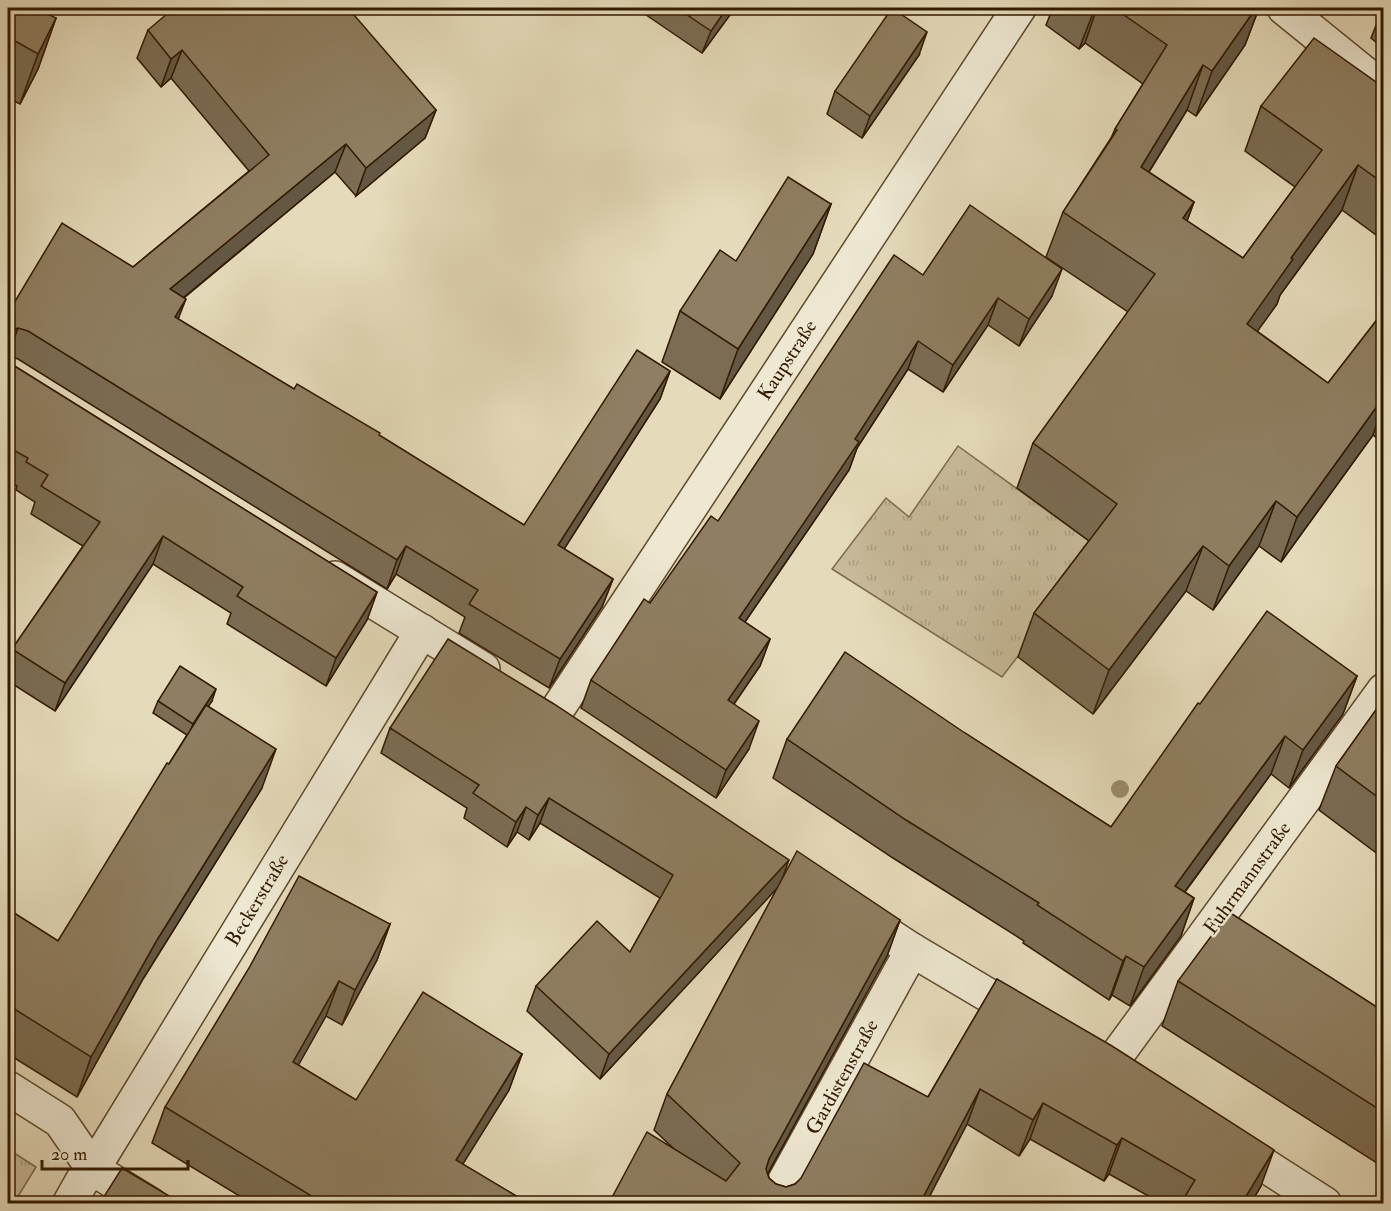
<svg xmlns="http://www.w3.org/2000/svg" width="1391" height="1211" font-family="'IM FELL Double Pica',serif">
	<style>
		.park { fill: url(#park-tufts); stroke: #7c6a4d; stroke-width: 1.5 }
		.lines { fill: none; stroke-linecap: round; stroke-linejoin: round }
		.minor-casing { stroke: #5f4a2e; stroke-width: 36 }
		.minor { stroke: #eee8d2; stroke-width: 33 }
		.tree { fill: #9b8b6d }
		.wall { fill: #7b6c53; stroke: #321a00; stroke-width: 1.5 }
		.shaded-wall { fill: #645844; stroke: #321a00; stroke-width: 1.5 }
		.building { fill: #8f7e61; stroke: #321a00; stroke-width: 1.5 }
		.labels { text-anchor: middle; dominant-baseline: central; stroke-width: 5; stroke-linejoin: round; paint-order: stroke }
		.street-label { font-size: 20px; fill: #321a00; stroke: #eee8d2 }
	</style>
	<defs>
		<pattern id="park-tufts" width="24" height="20" patternUnits="userSpaceOnUse" patternTransform="scale(1.5)"><rect width="24" height="20" fill="#c7ba9a"/><path d="M3 7l-1-3M5 7V3M7 7l1-3M15 17l-1-3M17 17v-4M19 17l1-3" fill="none" stroke="#ab9f83"/></pattern>
	</defs>
	<rect width="100%" height="100%" fill="#e5dbba"/>
	<filter id="stains"><feTurbulence type="fractalNoise" baseFrequency=".00333" numOctaves="4"/><feColorMatrix values="0 0 0 0 .2 0 0 0 0 .09 0 0 0 0 .02 0 0 0 .5 -.17"/></filter>
	<radialGradient id="worn" r=".72"><stop offset=".6" stop-color="#630" stop-opacity="0"/><stop offset="1" stop-color="#630" stop-opacity=".3"/></radialGradient>
	<g class="park">
		<path d="M958,446L1100,549L1002,677L832,569L886,498L909,517Z"/>
		<path d="M8,1149L36,1167L14,1203H8Z"/>
	</g>
	<g class="lines">
		<defs>
			<g id="minor">
				<path d="M1284,8L1384,89"/>
				<path d="M335,578L483,669"/>
				<path d="M555,713L1019,8"/>
				<path d="M857,914L912,950L1025,1017"/>
				<path d="M1109,1066L1384,690"/>
				<path d="M8,1088L60,1121L93,1169L150,1204"/>
				<path d="M1230,1143L1325,1204"/>
				<path d="M69,1204L82,1181L93,1169L422,631"/>
				<path d="M772,1204L912,950"/>
			</g>
		</defs>
		<use href="#minor" class="minor-casing"/>
		<use href="#minor" class="minor"/>
	</g>
	<circle class="tree" cx="1120" cy="789" r="9"/>
	<g class="wall">
		<path d="M8,8L56,18L38,69L20,104L8,98Z"/>
		<path d="M636,8H735L702,53Z"/>
		<path d="M1048,8H1259L1245,45L1196,116L1187,110L1149,172L1194,202L1187,221L1243,258L1295,187L1245,151L1261,106L1383,87V240L1342,210L1280,295L1277,304L1257,331L1328,383L1383,312V443L1373,435L1281,562L1259,546L1213,610L1186,591L1093,714L1018,657L1034,613L1089,541L1017,488L1033,443L1128,312L1046,257L1063,212L1111,138L1115,129L1143,84L1085,43L1079,49L1046,25L1052,10Z"/>
		<path d="M1383,8V48L1371,38Z"/>
		<path d="M148,30L436,110L425,138L356,196L335,172L184,298L178,319L294,389L379,435L524,525L670,371L660,399L564,549L613,579L602,607L549,688L459,633L465,617L396,574L387,589L18,359L8,356V313L133,267L249,171L171,78L161,87L137,58Z"/>
		<path d="M919,55L862,138L827,114L835,91Z"/>
		<path d="M831,204L813,254L720,399L662,362L680,311L736,261Z"/>
		<path d="M923,275L1052,296L1019,346L988,325L943,392L908,369L857,448L849,470L745,622L770,639L760,666L734,704L749,749L716,798L581,708L591,680L650,603Z"/>
		<path d="M8,362L377,592L367,620L326,686L227,624L231,613L153,564L55,711L8,681V662L12,649L83,546L31,514L35,502L16,490L17,486L8,481Z"/>
		<path d="M1357,676L1343,714L1289,788L1271,774L1185,892L1194,898L1181,936L1130,1006L1112,995L1109,1000L1023,943L1024,941L893,858L773,778L787,739L965,733L1111,827L1200,704Z"/>
		<path d="M1383,700V858L1319,810L1336,766Z"/>
		<path d="M158,701H212L208,706L262,788L143,979L77,1097L8,1054V909L58,941L187,735L153,713Z"/>
		<path d="M390,728L782,880L900,920L887,956L768,1173L769,1178L776,1184L786,1187L795,1184L928,1097L997,979L1261,1186L1251,1203H1161L1109,1174L1104,1181L1030,1139L1019,1156L967,1124L926,1203H609L674,1149L654,1130L667,1094L778,887L600,1079L527,1011L536,986L630,952L660,898L540,823L529,840L517,832L507,847L464,818L467,808L381,753Z"/>
		<path d="M390,924L377,960L342,1025L326,1016L298,1065L356,1100L522,1054L509,1090L462,1164L528,1203H251L152,1143L165,1107Z"/>
		<path d="M1178,981L1383,1011V1167L1162,1026Z"/>
	</g>
	<g class="shaded-wall">
		<path d="M727,8H735L702,53L711,31Z"/>
		<path d="M1095,8H1097L1085,43L1079,49Z"/>
		<path d="M1256,8H1259L1245,45L1196,116L1212,71Z"/>
		<path d="M56,18L38,69L20,104L38,54Z"/>
		<path d="M927,32L919,55L862,138L870,116Z"/>
		<path d="M182,50L171,78L161,87L171,59Z"/>
		<path d="M1203,65L1187,110L1124,212L1141,167Z"/>
		<path d="M436,110L425,138L356,196L366,168Z"/>
		<path d="M346,144L335,172L160,317L170,289Z"/>
		<path d="M1358,165L1342,210L1280,295L1277,304L1231,368L1247,324L1291,258Z"/>
		<path d="M1194,202L1177,247L1183,218Z"/>
		<path d="M831,204L813,254L720,399L738,349Z"/>
		<path d="M1062,269L1052,296L1019,346L1029,319Z"/>
		<path d="M998,298L988,325L943,392L953,365Z"/>
		<path d="M186,299L175,327V317Z"/>
		<path d="M18,328L8,356V332L9,331Z"/>
		<path d="M918,341L908,369L857,448L849,470L729,645L739,618Z"/>
		<path d="M670,371L660,399L548,574L558,545Z"/>
		<path d="M1383,398V406L1373,435L1281,562L1297,517Z"/>
		<path d="M1276,501L1259,546L1213,610L1229,566Z"/>
		<path d="M163,536L153,564L55,711L65,683Z"/>
		<path d="M406,546L396,574L387,589L397,560Z"/>
		<path d="M1203,546L1186,591L1093,714L1109,670Z"/>
		<path d="M613,579L602,607L549,688L560,659Z"/>
		<path d="M377,592L367,620L326,686L336,658Z"/>
		<path d="M770,639L760,666L718,727L728,700Z"/>
		<path d="M1357,676L1343,714L1289,788L1303,750Z"/>
		<path d="M216,689L212,701L189,736L193,724Z"/>
		<path d="M759,721L749,749L716,798L726,770Z"/>
		<path d="M1285,736L1271,774L1161,924L1175,886Z"/>
		<path d="M276,749L262,788L143,979L77,1097L91,1057L157,940Z"/>
		<path d="M549,798L540,823L529,840L538,815Z"/>
		<path d="M526,807L517,832L507,847L516,822Z"/>
		<path d="M789,860L780,885L600,1079L609,1054Z"/>
		<path d="M1194,898L1181,936L1130,1006L1144,967Z"/>
		<path d="M900,920L887,956L756,1195L769,1159Z"/>
		<path d="M390,924L377,960L342,1025L355,990Z"/>
		<path d="M1126,956L1112,995L1109,1000L1123,961Z"/>
		<path d="M339,981L326,1016L280,1098L293,1062Z"/>
		<path d="M522,1054L509,1090L443,1196L456,1160Z"/>
		<path d="M980,1089L967,1124L926,1203H920Z"/>
		<path d="M1043,1103L1030,1139L1019,1156L1033,1120Z"/>
		<path d="M1122,1138L1109,1174L1104,1181L1117,1145Z"/>
		<path d="M1274,1150L1261,1186L1251,1203H1242Z"/>
	</g>
	<g class="building">
		<path d="M8,8H36L56,18L38,54L8,37Z"/>
		<path d="M174,8H348L436,110L366,168L346,144L170,289L186,299L175,317L294,389L297,384L380,433L379,435L524,525L637,350L670,371L558,545L613,579L560,659L469,604L478,590L406,546L397,560L28,331L18,328L9,331L8,332V313L62,223L133,267L269,155L182,50L171,59L148,30Z"/>
		<path d="M677,8H727L711,31Z"/>
		<path d="M892,8L927,32L870,116L835,91Z"/>
		<path d="M1114,8H1256L1212,71L1203,65L1141,167L1194,202L1183,218L1243,258L1322,150L1261,106L1314,38L1383,87V183L1358,165L1291,258L1293,259L1247,324L1328,383L1383,312V398L1297,517L1276,501L1229,566L1203,546L1109,670L1034,613L1117,504L1033,443L1155,274L1063,212L1117,130L1115,129L1167,45Z"/>
		<path d="M788,177L831,204L738,349L680,311L720,250L736,261Z"/>
		<path d="M970,205L1062,269L1029,319L998,298L953,365L918,341L855,439L859,442L739,618L770,639L728,700L759,721L726,770L591,680L644,599L650,603L711,516L718,521L894,255L923,275Z"/>
		<path d="M8,362L377,592L336,658L237,596L243,587L163,536L65,683L12,649L100,522L41,486L48,475L26,462L28,458L8,447Z"/>
		<path d="M1267,611L1357,676L1303,750L1285,736L1212,835L1175,886L1194,898L1144,967L1126,956L1123,961L1037,905L1039,903L906,820L787,739L845,652L965,733L1111,827L1198,703L1200,704Z"/>
		<path d="M448,639L554,704L789,860L609,1054L536,986L597,921L630,952L673,875L549,798L538,815L526,807L516,822L473,793L479,785L390,728Z"/>
		<path d="M180,666L216,689L193,724L158,701Z"/>
		<path d="M1383,700V801L1336,766Z"/>
		<path d="M206,705L276,749L157,940L91,1057L8,1005V909L58,941L167,763L169,764Z"/>
		<path d="M797,851L900,920L769,1159L766,1169L769,1178L776,1184L786,1187L795,1184L801,1178L864,1063L928,1097L997,979L1112,1046L1274,1150L1242,1203H1181L1195,1180L1122,1138L1117,1145L1043,1103L1033,1120L980,1089L920,1203H609L647,1132L726,1181L740,1163L667,1094Z"/>
		<path d="M299,876L390,924L355,990L339,981L293,1062L356,1100L423,992L522,1054L456,1160L528,1203H323L165,1107L249,968Z"/>
		<path d="M1229,912L1383,1011V1112L1178,981Z"/>
		<path d="M122,1168L181,1203H100Z"/>
	</g>
	<g class="labels">
		<g class="street-label">
			<text transform="translate(787 360) rotate(-57)">Kaupstraße</text>
			<text transform="translate(1247 878) rotate(-54)">Fuhrmannstraße</text>
			<text transform="translate(257 900) rotate(-59)">Beckerstraße</text>
			<text transform="translate(842 1077) rotate(-61)">Gardistenstraße</text>
		</g>
	</g>
	<rect width="1391" height="1211" fill="none" stroke="#e5dbba" stroke-width="30"/>
	<rect x="9" y="9" width="1373" height="1193" fill="none" stroke="#321a00" stroke-width="3"/>
	<rect x="15" y="15" width="1361" height="1181" fill="none" stroke="#321a00" stroke-width="1.5"/>
	<path d="M42 1160v9h146v-9" fill="none" stroke="#321a00" stroke-width="3"/>
	<text x="51" y="1160" font-size="18" fill="#321a00" stroke="#eee8d2" stroke-width="4.5" paint-order="stroke">20 m</text>
	<rect width="100%" height="100%" filter="url(#stains)"/>
	<rect width="100%" height="100%" fill="url(#worn)"/>
</svg>
